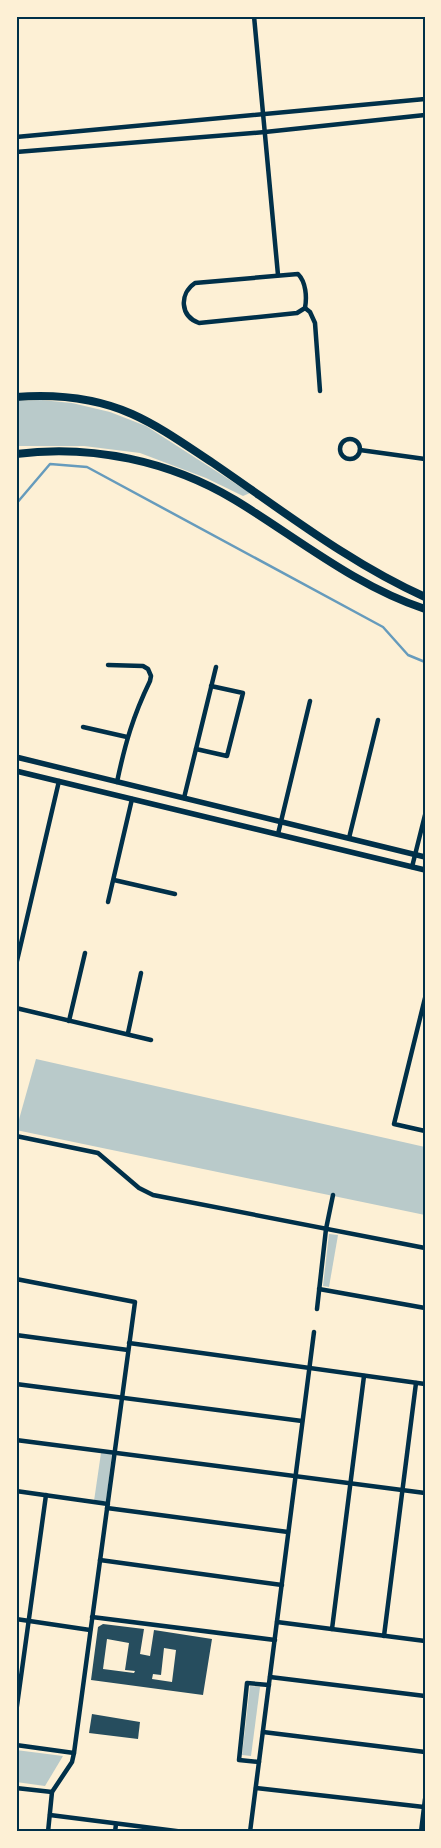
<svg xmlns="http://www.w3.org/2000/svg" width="441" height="1848" font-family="Manrope,sans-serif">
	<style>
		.green { fill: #b9caca }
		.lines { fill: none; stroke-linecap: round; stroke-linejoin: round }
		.stream { stroke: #669bbc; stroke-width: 2.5 }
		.building { fill: #264d5e; fill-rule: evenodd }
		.minor { stroke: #003049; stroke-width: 4.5 }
		.tertiary { stroke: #003049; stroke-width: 5.5 }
		.primary { stroke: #003049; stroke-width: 8 }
		.neatline { fill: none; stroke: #003049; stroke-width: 2 }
	</style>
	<rect width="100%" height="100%" fill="#fdf0d5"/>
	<g class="green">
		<path d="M41,400L72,403L110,412L146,426L250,493L243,496L206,478L140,453L84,446H16V401Z"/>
		<path d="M36,1059L425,1147V1215L16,1130Z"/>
		<path d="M329,1234L338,1235L329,1287L323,1286Z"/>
		<path d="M101,1453L112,1454L106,1501H94Z"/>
		<path d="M250,1686L260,1687L251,1756L242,1755Z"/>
		<path d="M16,1750L63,1756L45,1786L16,1782Z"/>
	</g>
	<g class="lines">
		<path class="stream" d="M16,504L50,464L87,467L383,627L408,655L425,662"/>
	</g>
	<g class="building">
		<path d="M103,1624L144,1629L140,1654L150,1656L154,1630L212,1639L203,1695L91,1680L98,1627ZM107,1639L129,1643L125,1670L135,1671L134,1673L103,1669ZM164,1648L176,1650L172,1682L152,1679L153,1674L161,1675Z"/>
		<path d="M92,1714L140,1722L138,1739L89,1733Z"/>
	</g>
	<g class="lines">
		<g class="minor">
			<path d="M254,16L278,275"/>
			<path d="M16,137L425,99"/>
			<path d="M16,152L265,132L425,115"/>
			<path d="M298,274C306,282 307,297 305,308L297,313L199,323C180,316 179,294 195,283Z"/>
			<path d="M305,308L310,312L315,323L320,391"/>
			<circle cx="350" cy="449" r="10"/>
			<path d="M360,450L425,459"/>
			<path d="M108,665L143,666L148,669L151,676L150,681C133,716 125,744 117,782"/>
			<path d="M83,727L127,737"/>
			<path d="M196,749L227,756L243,693L211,686"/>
			<path d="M184,798L216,667"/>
			<path d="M278,834L310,701"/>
			<path d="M349,838L378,720"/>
			<path d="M412,867L425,815"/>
			<path d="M114,880L175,894"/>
			<path d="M108,902L132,799"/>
			<path d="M16,965L59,781"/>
			<path d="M425,998L394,1124L425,1131"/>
			<path d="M16,1008L151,1040"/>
			<path d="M69,1021L85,953"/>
			<path d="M128,1033L141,973"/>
			<path d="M16,1136L98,1153L139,1188L153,1195L425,1248"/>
			<path d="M16,1279L135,1302L74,1753L72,1762L52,1792L48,1832"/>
			<path d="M319,1289L425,1308"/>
			<path d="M317,1309L326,1229L333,1195"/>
			<path d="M16,1335L128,1350"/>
			<path d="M129,1343L425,1384"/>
			<path d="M16,1384L302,1421"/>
			<path d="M16,1440L425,1493"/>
			<path d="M16,1491L108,1504"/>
			<path d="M107,1508L288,1532"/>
			<path d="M100,1560L282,1585"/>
			<path d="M92,1617L275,1640"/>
			<path d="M16,1619L90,1630"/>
			<path d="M277,1622L425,1641"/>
			<path d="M332,1629L364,1376"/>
			<path d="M384,1636L416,1383"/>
			<path d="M270,1677L425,1696"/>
			<path d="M16,1713L46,1495"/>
			<path d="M263,1732L425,1752"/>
			<path d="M16,1745L74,1753"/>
			<path d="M259,1762L239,1760L247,1683L269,1685"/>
			<path d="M16,1788L52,1792"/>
			<path d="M256,1788L424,1807"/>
			<path d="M50,1815L184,1832"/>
			<path d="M115,1832L116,1824"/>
			<path d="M250,1832L314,1332"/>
			<path d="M421,1832L425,1799"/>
		</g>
		<g class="tertiary">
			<path d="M16,757L425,857"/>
			<path d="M16,771L425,870"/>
		</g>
		<g class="primary">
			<path d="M16,397C55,394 96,398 132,414C161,427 187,446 213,463C282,510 349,563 425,597"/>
			<path d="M16,454C91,444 170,461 235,500C296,537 355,586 425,609"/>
		</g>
	</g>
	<rect width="441" height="1848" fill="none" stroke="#fdf0d5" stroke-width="35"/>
	<rect x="18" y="18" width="406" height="1812" class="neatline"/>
</svg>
